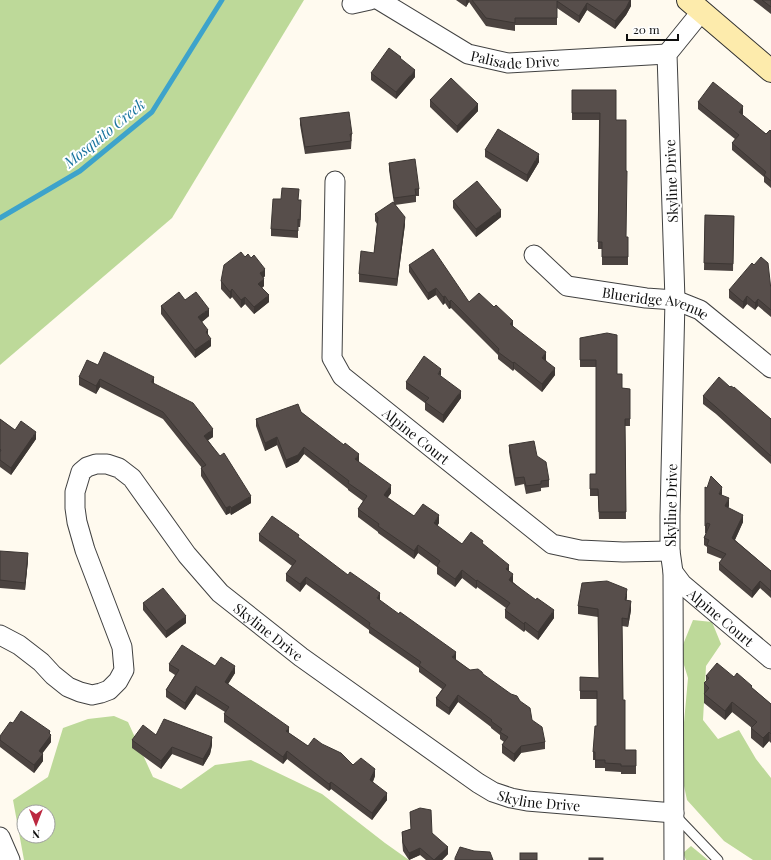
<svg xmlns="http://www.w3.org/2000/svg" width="771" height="860" font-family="'Playfair Display',serif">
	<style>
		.forest { fill: #bdd999; fill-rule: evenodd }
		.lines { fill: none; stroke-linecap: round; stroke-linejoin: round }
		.stream { stroke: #3da3cb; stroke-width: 5 }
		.lane-casing { stroke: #414141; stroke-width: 11 }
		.street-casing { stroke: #414141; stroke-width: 21 }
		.secondary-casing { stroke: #303030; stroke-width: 24 }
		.lane { stroke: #fff; stroke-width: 9 }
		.street { stroke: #fff; stroke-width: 19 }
		.secondary { stroke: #fdebac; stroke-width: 22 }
		.wall { fill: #4b4340 }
		.shaded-wall { fill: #3d3734 }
		.building { fill: #574e4b; stroke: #3d3734 }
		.labels { text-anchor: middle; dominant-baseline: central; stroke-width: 4; stroke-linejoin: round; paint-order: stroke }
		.street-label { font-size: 14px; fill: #0e0e0e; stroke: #fff }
		.water-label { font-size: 15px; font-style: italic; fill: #19749e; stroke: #fff }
	</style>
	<rect width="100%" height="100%" fill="#fffaef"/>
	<g class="forest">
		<path d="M0,0H304L172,218L0,365Z"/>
		<path d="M693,620L712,622L721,644L706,666L703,720L718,739L739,730L756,759L771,778V860H753L724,841L687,800L680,767L688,678L680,652Z"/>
		<path d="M114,716L128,722L153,777L181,789L215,765L251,760L322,794L385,843L409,860H24L13,800L48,777L63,728L88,719ZM24,812H48V836H24Z"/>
		<path d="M691,846L708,860H686L683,853Z"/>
	</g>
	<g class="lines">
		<path class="stream" d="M0,218L80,171L152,112L222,0"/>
		<defs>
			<path id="lane" d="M675,815L718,860"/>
			<g id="street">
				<path id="s1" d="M379,0L468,54L508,63L667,54"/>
				<path d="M352,4L370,0"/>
				<path id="s2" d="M335,181L332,358L342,376L552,544L580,550L623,552L670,551"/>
				<path id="s3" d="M534,255L567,286L646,298L675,300L700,310L771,368"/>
				<path id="s4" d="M673,572L682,584L771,659"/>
				<path id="s5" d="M0,635L19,645L41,662L53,675L68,687L80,692L92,695L101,693L109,690L118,681L124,670L122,647L85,550L77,522L75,508V492L81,472L87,467L96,464H107L119,468L132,478L187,555L220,593L301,657L478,783L493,792L511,798L527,801L674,813"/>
				<path d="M0,837L10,860"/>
				<path id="s6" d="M674,860L673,572L670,551V516L675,300L667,54L701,12"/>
			</g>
			<path id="secondary" d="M688,0L771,71"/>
		</defs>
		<use href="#lane" class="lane-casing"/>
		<use href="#street" class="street-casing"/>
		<use href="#secondary" class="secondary-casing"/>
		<use href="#lane" class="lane"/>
		<use href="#street" class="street"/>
		<use href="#secondary" class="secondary"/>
	</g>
	<g class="wall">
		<path d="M456,0H631V6L626,15L615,29L587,10L579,23L557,8V25H515V31L486,26L469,2L466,7Z"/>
		<path d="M753,0H771V14Z"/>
		<path d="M371,73L415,77L396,99L371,80Z"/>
		<path d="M572,90L616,120L626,171V237H628V265H602V249H598L599,120H572Z"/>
		<path d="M430,100L478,111L457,133L430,107Z"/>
		<path d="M698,102L743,114L742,115L766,134L771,131V188L764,182V177L732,150V143L735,139L698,109Z"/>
		<path d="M300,118L352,134L351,149L305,154L300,125Z"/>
		<path d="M485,150L539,162L527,182L485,157Z"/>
		<path d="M389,163L419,189V196H416V202L395,205L405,224L397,286L359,282V274L374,253L377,224L375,221V214L394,204L389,170Z"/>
		<path d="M281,199L299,200L301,207L300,227H298V238L271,236V229Z"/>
		<path d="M453,201L501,217L476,237L453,208Z"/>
		<path d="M705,215L734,216L733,271L704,270Z"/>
		<path d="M245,257L265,276L263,278L264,286L262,288L269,302L254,314L245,304L241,308L232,297L230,299L221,289V281Z"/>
		<path d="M409,265L469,302L513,326L546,360L555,375L542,392L514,369L513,371L498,359V355L451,308L449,309L445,303L443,305L436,295L428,300L409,272Z"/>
		<path d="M729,290H771V317L758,306L755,310L747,304L743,309L729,298Z"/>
		<path d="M185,300L209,316L202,322L208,336L211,346L195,358L161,314V306Z"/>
		<path d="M580,338L617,374L622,388L630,389V426H625L626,519H599L598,496H590V474H596V367H580Z"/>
		<path d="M98,365L154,384L213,437L208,440L251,503L231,515L230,513L226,515L201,476V468H202L163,419L100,387L96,394L79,385V377Z"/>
		<path d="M441,376L461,398L443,423L425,410V403L406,389V382Z"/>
		<path d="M730,387L771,419V464L716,414L703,404V396Z"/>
		<path d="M301,412L359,462L391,493L387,498L414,516L439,523L437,526L462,544H483L509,571L513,582L554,618L538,640L525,630L524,632L505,618V610L506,608L477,587L476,589L462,578L455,587L437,574V567L418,553L414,559L378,533V532L358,517V509L363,501L348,490V489L304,454L298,462L286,468L277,445L265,451L256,426V419Z"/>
		<path d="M0,419L15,430L36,439L11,475L0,467Z"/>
		<path d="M509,445L537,456L549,480V487L541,488V491L526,494L524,484L515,486L509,452Z"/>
		<path d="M705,487L722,494L721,495L729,506L728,508L743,522L735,540L771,571V598L760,588L752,598L719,570V563L722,559L707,553V547L704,545V538L706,533H705Z"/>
		<path d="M259,534L299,538L456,660L470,670L483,674L532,720L545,742V749L521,753L514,762L502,753V745L504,742L500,739V735L491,728V727L458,702L449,715L436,706V698L442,689L419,672V668L369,633V630L306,584L300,592L286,581V574L292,566L259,541Z"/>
		<path d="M0,551L28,560L25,590L0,588Z"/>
		<path d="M627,597L626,601L631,610L628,627L622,626L623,700L625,750H636V774H621V772L605,771V768H595V760H593V752L597,726V699H580V677L599,678L598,617L578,614V606Z"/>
		<path d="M143,603L186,623L166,638L143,610Z"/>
		<path d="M169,664L215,666L235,673L228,684L289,733L308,746L353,765L375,776L373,782L387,800L372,820L331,789L329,791L287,759L283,764L224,722V714L225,712L196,694L185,710L166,697V690L175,675L169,671Z"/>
		<path d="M706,676L734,677L752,688L771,704V743L769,741L763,748L751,738V728H752L732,712L725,720L704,703V683L706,681Z"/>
		<path d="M50,734L51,742L42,753L43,761L34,773L0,747V736Z"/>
		<path d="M156,735L212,745L210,754L203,766L172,754L161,769L132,748V740Z"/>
		<path d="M410,812L432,833L448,854L442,860H426L420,855L409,860L403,851L402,840V832L411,829Z"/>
	</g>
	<g class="shaded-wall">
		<path d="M466,0H469V2L466,7Z"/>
		<path d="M630,0H631V6L626,15L615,29V21Z"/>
		<path d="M587,3V10L579,23V16Z"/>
		<path d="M415,70V77L396,99V92Z"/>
		<path d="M478,104V111L457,133V126Z"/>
		<path d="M743,106V114L739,119V112Z"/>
		<path d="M539,154V162L527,182V175Z"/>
		<path d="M301,200V207L300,227V220Z"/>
		<path d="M501,210V217L476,237V229Z"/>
		<path d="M405,217V224L397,286V279Z"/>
		<path d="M265,269V276L260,281V273Z"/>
		<path d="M264,279V286L258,291V284Z"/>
		<path d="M436,288V295L428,300V293Z"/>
		<path d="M232,289V297L230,299V292Z"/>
		<path d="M269,295V302L254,314V307Z"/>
		<path d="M445,296V303L443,305V297Z"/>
		<path d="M747,296V304L743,309V302Z"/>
		<path d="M245,297V304L241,308V300Z"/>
		<path d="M758,299V306L755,310V303Z"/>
		<path d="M451,300V308L449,309V302Z"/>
		<path d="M209,309V316L198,325V317Z"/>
		<path d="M513,321V329L510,324Z"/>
		<path d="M208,330V337L206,332Z"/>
		<path d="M211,339V346L195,358V350Z"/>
		<path d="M546,352V360L542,365V358Z"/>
		<path d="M514,362V369L513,371V363Z"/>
		<path d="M555,368V375L542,392V384Z"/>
		<path d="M441,369V376L438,374Z"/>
		<path d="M154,377V384L151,382Z"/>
		<path d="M100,379V387L96,394V386Z"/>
		<path d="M461,391V398L443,423V415Z"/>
		<path d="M213,429V437L204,443V436Z"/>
		<path d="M36,432V439L11,475V468Z"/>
		<path d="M277,437V445L265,451V443Z"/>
		<path d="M304,447V454L298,462L286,468V460Z"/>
		<path d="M359,454V462L355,467V459Z"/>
		<path d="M391,485V493L384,503V495Z"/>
		<path d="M722,487V494L719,501V494Z"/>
		<path d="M251,496V503L231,515V508Z"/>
		<path d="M729,498V506L725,514V506Z"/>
		<path d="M230,506V513L226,515V508Z"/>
		<path d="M439,515V523L434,531V523Z"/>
		<path d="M743,515V522L732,546V538Z"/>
		<path d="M707,523V530L706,533V526Z"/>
		<path d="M418,545V553L414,559V551Z"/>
		<path d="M28,553V560L25,590V583Z"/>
		<path d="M509,565V573L506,569Z"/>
		<path d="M462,570V578L455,587V579Z"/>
		<path d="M513,574V582L509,587V580Z"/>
		<path d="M306,577V584L300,592V584Z"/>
		<path d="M477,580V587L476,589V581Z"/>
		<path d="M760,581V588L752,598V591Z"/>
		<path d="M627,589V597L625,609V600Z"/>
		<path d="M380,593V601L377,598Z"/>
		<path d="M631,601V610L628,627V619Z"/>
		<path d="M554,610V618L538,640V632Z"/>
		<path d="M186,616V623L166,638V631Z"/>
		<path d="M525,622V630L524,632V624Z"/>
		<path d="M456,652V660L452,657Z"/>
		<path d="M235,666V673L225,689V682Z"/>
		<path d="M196,686V694L185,710V703Z"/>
		<path d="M458,695V702L449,715V708Z"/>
		<path d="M732,702V712L725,720V711Z"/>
		<path d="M289,727V734L286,731Z"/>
		<path d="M50,731V736L51,735V742L39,758V751Z"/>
		<path d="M769,732V741L763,748V738Z"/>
		<path d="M212,737V745L210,754L203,766V759Z"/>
		<path d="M521,746V753L514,762V754Z"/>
		<path d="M172,747V754L161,769V761Z"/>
		<path d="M287,751V759L283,764V757Z"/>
		<path d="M43,754V761L34,773V765Z"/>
		<path d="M375,769V776L370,787V780Z"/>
		<path d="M331,782V789L329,791V784Z"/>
		<path d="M387,793V800L372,820V813Z"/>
		<path d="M448,847V854L442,860H434Z"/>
		<path d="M420,848V855L409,860V853Z"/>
	</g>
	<g class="building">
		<path d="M472,0H630L626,8L615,21L587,3L579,16L557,1V18H515V23L486,18Z"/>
		<path d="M762,0H771V7Z"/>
		<path d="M389,48L401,57L400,58L415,70L396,92L371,73Z"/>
		<path d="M451,78L478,104L457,126L430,100Z"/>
		<path d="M713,82L743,106L739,112L766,134L770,130L771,131V181L764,175L766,172L732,143L739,135L698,102Z"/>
		<path d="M572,90H616V120H626V171H627L626,237H628V257H602V242H598L600,113H572Z"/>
		<path d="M349,112L352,134H350L351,141L305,147L300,118Z"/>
		<path d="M498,129L539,154L527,175L485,150Z"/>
		<path d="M415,159L419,189H415L416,195L394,198L389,163Z"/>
		<path d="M477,181L501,210L476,229L453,201Z"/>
		<path d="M282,188L299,189L298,200H301L300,220L298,219V231L271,229L273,199H281Z"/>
		<path d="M393,202L405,217L397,279L359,274L361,251L374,253L378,218L375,214Z"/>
		<path d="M705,215L734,216L733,264L704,263Z"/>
		<path d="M433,249L469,302L479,293L494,307L496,305L513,321L510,324L546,352L542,358L555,368L542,384L514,362L513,363L498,352L499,349L451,300L449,302L445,296L443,297L436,288L428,293L409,265Z"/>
		<path d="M241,252L245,257L248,254L251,258L254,255L265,269L260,273L264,279L258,284L269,295L254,307L245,297L241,300L232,289L230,292L221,281L224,265Z"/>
		<path d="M761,257L768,263L771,290V310L758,299L755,303L747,296L743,302L729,290L752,263L754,265Z"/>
		<path d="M179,292L185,300L196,292L209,309L198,317L208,330L206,332L211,339L195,350L161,306Z"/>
		<path d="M607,333L617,335V374H622V388L630,389V419H625L626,512H599L598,489H590V474H596V360H580V338Z"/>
		<path d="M104,352L154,377L151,382L193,403L213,429L204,436L220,456L224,453L251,496L231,508L230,506L226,508L201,468L206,465L163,412L100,379L96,386L79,377L87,360L98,365Z"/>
		<path d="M424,356L441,369L438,374L461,391L443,415L425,402L429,398L406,382Z"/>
		<path d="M719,377L730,387L731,386L734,388V387L771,419V456L716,407L703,396Z"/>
		<path d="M298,404L301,412L344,445L345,443L359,454L355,459L391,485L384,495L414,516L423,504L439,515L434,523L462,544L471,532L483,541L482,543L509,565L506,569L513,574L509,580L536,600L537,598L554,610L538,632L525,622L524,624L505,610L510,603L477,580L476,581L462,570L455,579L437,566L440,561L418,545L414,551L378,526L379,524L358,509L367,496L348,483L349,481L304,447L298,455L286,460L277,437L265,443L256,419Z"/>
		<path d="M0,419L15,430L21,421L36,432L11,468L0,460V452L1,450L0,449Z"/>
		<path d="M534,441L537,456L546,462L549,480L541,481V484L526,486L524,477L515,478L509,445Z"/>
		<path d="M711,476L722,487L719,494L729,498L725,506L743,515L732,538L771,571V591L760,581L752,591L719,563L726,554L707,545L709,540L704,538L710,524L707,523L706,526H705V487L707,488Z"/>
		<path d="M272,516L299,535L298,537L348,575L350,572L380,593L377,598L399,614L400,612L456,652L452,657L470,670L478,669L482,672L483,674L511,694L517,696L520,701L530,708L532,720L542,727L545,742L521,746L514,754L502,745L508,737L500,732L502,729L491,721L492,720L458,695L449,708L436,698L446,685L419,665L421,662L369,626L370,623L306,577L300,584L286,574L296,561L259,534Z"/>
		<path d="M0,551L28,553L25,583L0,580Z"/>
		<path d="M607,581L627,589L625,600L631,601L628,619L622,618L623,700H625V750H636V766H621V764L605,763V760H595V752H593L595,726H597V691H580V677L599,678L598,609L578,606L582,583Z"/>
		<path d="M163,588L186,616L166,631L143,603Z"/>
		<path d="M182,645L215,666L221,657L235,666L225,682L289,727L286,731L308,746L314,738L322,744L341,753L353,765L361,758L375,769L370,780L387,793L372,813L331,782L329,784L287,751L283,757L224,714L229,707L196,686L185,703L166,690L179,670L169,664Z"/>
		<path d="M717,663L734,677L737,673L752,686L751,687L771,704V734L769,732L763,738L751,728L757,722L732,702L725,711L704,694L709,688L704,683L709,678L706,676Z"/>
		<path d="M21,711L50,731L49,733L51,735L39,751L43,754L34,765L0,740V736L10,722L13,723Z"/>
		<path d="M164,719L212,737L210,747L203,759L172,747L161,761L132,740L143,725L156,735Z"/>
		<path d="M420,808L431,810L432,833L448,847L434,860L420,848L409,853L403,843L402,832L411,829L410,812Z"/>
		<path d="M460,847L474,851L490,852L493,860H455V858Z"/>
		<rect x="520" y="853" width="17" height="7"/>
		<rect x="589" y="858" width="14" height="2"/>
	</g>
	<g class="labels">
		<g class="street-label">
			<text stroke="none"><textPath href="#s1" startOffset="152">Palisade Drive</textPath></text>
			<text transform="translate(671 181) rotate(-92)">Skyline Drive</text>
			<text stroke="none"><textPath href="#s3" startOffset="136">Blueridge Avenue</textPath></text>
			<text stroke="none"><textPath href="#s2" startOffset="293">Alpine Court</textPath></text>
			<text stroke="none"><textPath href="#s6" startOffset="355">Skyline Drive</textPath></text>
			<text stroke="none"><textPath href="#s4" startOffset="66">Alpine Court</textPath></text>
			<text stroke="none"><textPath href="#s5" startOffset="626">Skyline Drive</textPath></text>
			<text stroke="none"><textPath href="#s5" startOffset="949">Skyline Drive</textPath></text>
		</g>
		<g class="water-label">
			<text transform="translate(104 133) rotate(-39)">Mosquito Creek</text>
		</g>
	</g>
	<g transform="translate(36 824) rotate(180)"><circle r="19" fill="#ffffff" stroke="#9f9f9f"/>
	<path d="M0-3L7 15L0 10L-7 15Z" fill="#bc2840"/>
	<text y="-6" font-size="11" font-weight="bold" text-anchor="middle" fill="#0e0e0e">N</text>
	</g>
	<path d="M627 34v6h51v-6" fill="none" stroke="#0e0e0e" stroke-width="2"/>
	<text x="633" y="34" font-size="12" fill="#0e0e0e" stroke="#ffffff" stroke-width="3" paint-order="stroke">20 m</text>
</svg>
